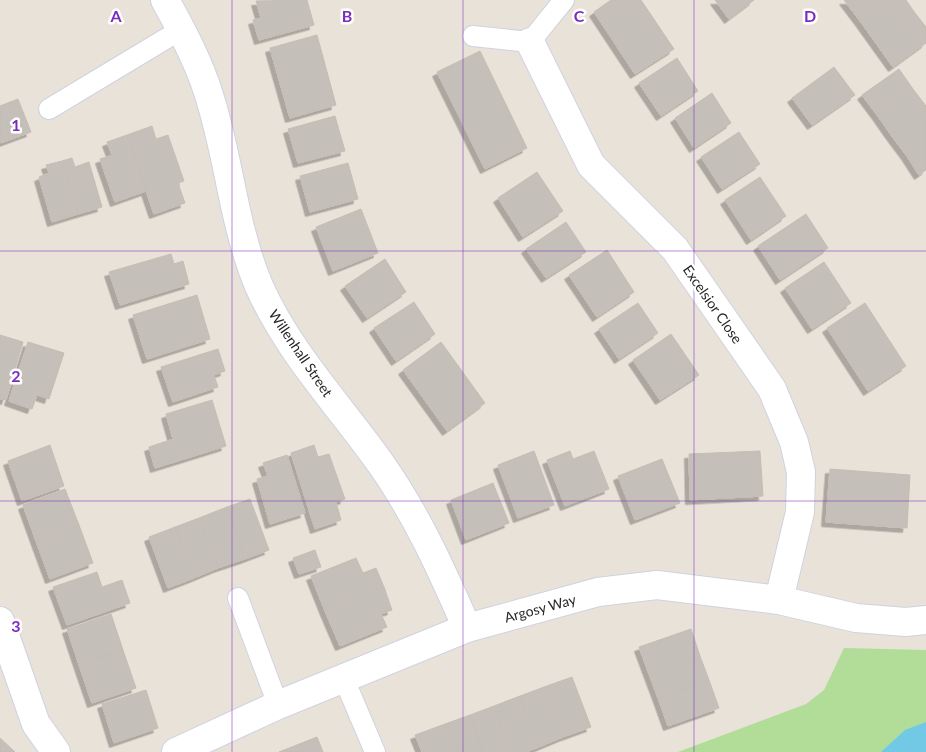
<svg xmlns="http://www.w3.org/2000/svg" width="926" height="752" font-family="Lato,sans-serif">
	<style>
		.green { fill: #b1dd98 }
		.water { fill: #71c9e6 }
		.building { fill: #c4bfb9; stroke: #c4beb3; filter: url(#shadow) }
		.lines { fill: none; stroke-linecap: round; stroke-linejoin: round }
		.lane-casing { stroke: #cfd2e0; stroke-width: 22 }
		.street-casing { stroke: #cfd2e0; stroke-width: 30 }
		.lane { stroke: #fff; stroke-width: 20 }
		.street { stroke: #fff; stroke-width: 28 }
		.grid { fill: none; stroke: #7b2cbf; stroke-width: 1; stroke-opacity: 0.55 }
		.labels { text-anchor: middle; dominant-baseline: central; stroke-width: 5; stroke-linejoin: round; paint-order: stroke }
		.street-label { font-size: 14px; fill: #272727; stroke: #fff }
		.grid-label { font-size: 16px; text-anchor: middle; font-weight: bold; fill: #7b2cbf; stroke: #fff; stroke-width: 5; stroke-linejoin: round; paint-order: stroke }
	</style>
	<defs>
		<filter id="shadow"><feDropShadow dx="-4.5" dy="4.5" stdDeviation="0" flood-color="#0004"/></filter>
	</defs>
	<rect width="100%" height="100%" fill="#e9e2d9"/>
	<path class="green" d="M844,648L926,650V752H678L806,704L824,690Z"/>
	<path class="water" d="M926,722V752H881L905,730Z"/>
	<g class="building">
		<path d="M307,0L314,25L259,40L253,20L261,18L256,1Z"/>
		<path d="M611,0H641L674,49L635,74L594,12Z"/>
		<path d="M715,0H754L729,19Z"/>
		<path d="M844,0H889L860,21Z"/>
		<path d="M889,0H906L915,13L875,42L860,21Z"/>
		<path d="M915,13L926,27V43L893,67L875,42Z"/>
		<path d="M317,35L336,105L290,118L270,48Z"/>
		<path d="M480,51L527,148L485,169L437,72Z"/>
		<path d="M677,58L698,91L661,116L639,83Z"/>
		<path d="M834,67L855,95L812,125L792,98Z"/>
		<path d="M899,69L913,89L877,115L862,95Z"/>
		<path d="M913,89L926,106V110L891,135L877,115Z"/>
		<path d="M712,93L731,123L694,148L675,118Z"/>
		<path d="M18,99L31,132L1,143L0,106Z"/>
		<path d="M926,110V141L906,155L891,135Z"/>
		<path d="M335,116L345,151L298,163L288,129Z"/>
		<path d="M152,126L156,139L168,135L184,181L178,183L185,203L154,214L127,135Z"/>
		<path d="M739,132L760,164L722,189L701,157Z"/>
		<path d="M127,135L146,191L115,202L100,159L112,155L107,142Z"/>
		<path d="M926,141V170L919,175L906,155Z"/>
		<path d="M72,158L75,167L89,162L102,207L78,214L62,161Z"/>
		<path d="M62,161L78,214L52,222L39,177L49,173L46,165Z"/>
		<path d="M348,163L358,199L310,212L300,176Z"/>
		<path d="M537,172L563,211L523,237L498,198Z"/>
		<path d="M760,177L786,216L751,240L725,200Z"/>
		<path d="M361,209L378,253L333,271L316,227Z"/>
		<path d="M806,214L828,248L780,280L758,246Z"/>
		<path d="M566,222L586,252L546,278L526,249Z"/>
		<path d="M607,250L634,292L597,317L569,275Z"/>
		<path d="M171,254L174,264L183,261L189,284L120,305L109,272Z"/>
		<path d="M385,259L406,292L367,318L345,286Z"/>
		<path d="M824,262L851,303L812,329L785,288Z"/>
		<path d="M197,295L210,339L147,359L133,315Z"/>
		<path d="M414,302L435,334L396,361L374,328Z"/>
		<path d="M638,303L658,333L619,359L599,329Z"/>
		<path d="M865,303L906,366L868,391L827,328Z"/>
		<path d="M671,334L699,375L660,400L633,360Z"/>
		<path d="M0,335L23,342L6,400L0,399Z"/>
		<path d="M28,342L64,353L49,399L37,395L32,409L9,401Z"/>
		<path d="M441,342L485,403L447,431L403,370Z"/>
		<path d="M218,349L225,371L214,375L218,387L173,402L161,367Z"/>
		<path d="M212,400L226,446L155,468L149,447L173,439L166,414Z"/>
		<path d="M50,445L64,486L22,501L8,461Z"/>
		<path d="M314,445L318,457L329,454L345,499L336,502L341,520L315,529L291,453Z"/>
		<path d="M534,451L554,505L518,518L498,465Z"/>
		<path d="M570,451L573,459L594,451L609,489L565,506L547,460Z"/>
		<path d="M760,451L763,496L690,500L689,454Z"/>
		<path d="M287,455L305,513L270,524L257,479L268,476L263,463Z"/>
		<path d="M662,459L680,503L635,520L618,476Z"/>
		<path d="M830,469L910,475L907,528L826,522Z"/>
		<path d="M493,483L509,523L466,540L451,500Z"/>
		<path d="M65,489L79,525L36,541L23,505Z"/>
		<path d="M250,499L269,550L245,559L227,507Z"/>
		<path d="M227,507L245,559L218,568L199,518Z"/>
		<path d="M199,518L218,568L194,578L175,527Z"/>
		<path d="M79,525L93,563L50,579L36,541Z"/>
		<path d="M175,527L194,578L168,588L149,537Z"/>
		<path d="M315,550L321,567L299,574L293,558Z"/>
		<path d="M356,558L363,573L376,568L384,587L325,611L311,576Z"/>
		<path d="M97,572L102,587L122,580L130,603L67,625L53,587Z"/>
		<path d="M384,587L392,610L381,614L387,627L340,646L325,611Z"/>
		<path d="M111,614L123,650L79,665L67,629Z"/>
		<path d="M691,629L700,656L649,674L639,647Z"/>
		<path d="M123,650L136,688L92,703L79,665Z"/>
		<path d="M700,656L709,680L658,698L649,674Z"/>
		<path d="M572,677L591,727L563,737L544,687Z"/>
		<path d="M709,680L719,708L668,726L658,698Z"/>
		<path d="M544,687L563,737L539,747L520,696Z"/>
		<path d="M146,690L158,728L114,743L102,704Z"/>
		<path d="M520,696L539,747L526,752H511L494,706Z"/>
		<path d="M494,706L511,752H483L470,715Z"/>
		<path d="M470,715L483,752H455L445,724Z"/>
		<path d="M445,724L455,752H422L415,735Z"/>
		<path d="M317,737L323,752H279Z"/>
		<path d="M0,738L15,752H0Z"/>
	</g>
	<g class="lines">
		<defs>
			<g id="lane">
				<path d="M473,36L530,42L564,0"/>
				<path d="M49,109L182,29"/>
				<path d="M238,598L278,705"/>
				<path d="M344,679L375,752"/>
			</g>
			<g id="street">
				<path d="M165,0C182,30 198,60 208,92C229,155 233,225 259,286C288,352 340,406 381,464C417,515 442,571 467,628"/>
				<path d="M530,42L591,165L675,249L772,389L794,442L801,472L800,512L779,600"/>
				<path d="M0,621L36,724L56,752"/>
				<path d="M176,752L278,705L467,628L598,592L657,585L779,600L856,618L906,622L926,620"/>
			</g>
		</defs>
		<use href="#lane" class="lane-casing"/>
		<use href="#street" class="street-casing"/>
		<use href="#lane" class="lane"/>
		<use href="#street" class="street"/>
	</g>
	<path class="grid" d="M232,0V752M463,0V752M694,0V752M0,251H926M0,501H926"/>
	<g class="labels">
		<g class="street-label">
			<text transform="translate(713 304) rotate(55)">Excelsior Close</text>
			<text transform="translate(301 353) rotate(56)">Willenhall Street</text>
			<text transform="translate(540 608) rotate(-15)">Argosy Way</text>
		</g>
	</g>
	<g class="grid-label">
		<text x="116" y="22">A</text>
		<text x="347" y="22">B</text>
		<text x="579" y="22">C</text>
		<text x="810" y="22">D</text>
		<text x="16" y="131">1</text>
		<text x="16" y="382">2</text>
		<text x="16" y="632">3</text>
	</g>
</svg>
